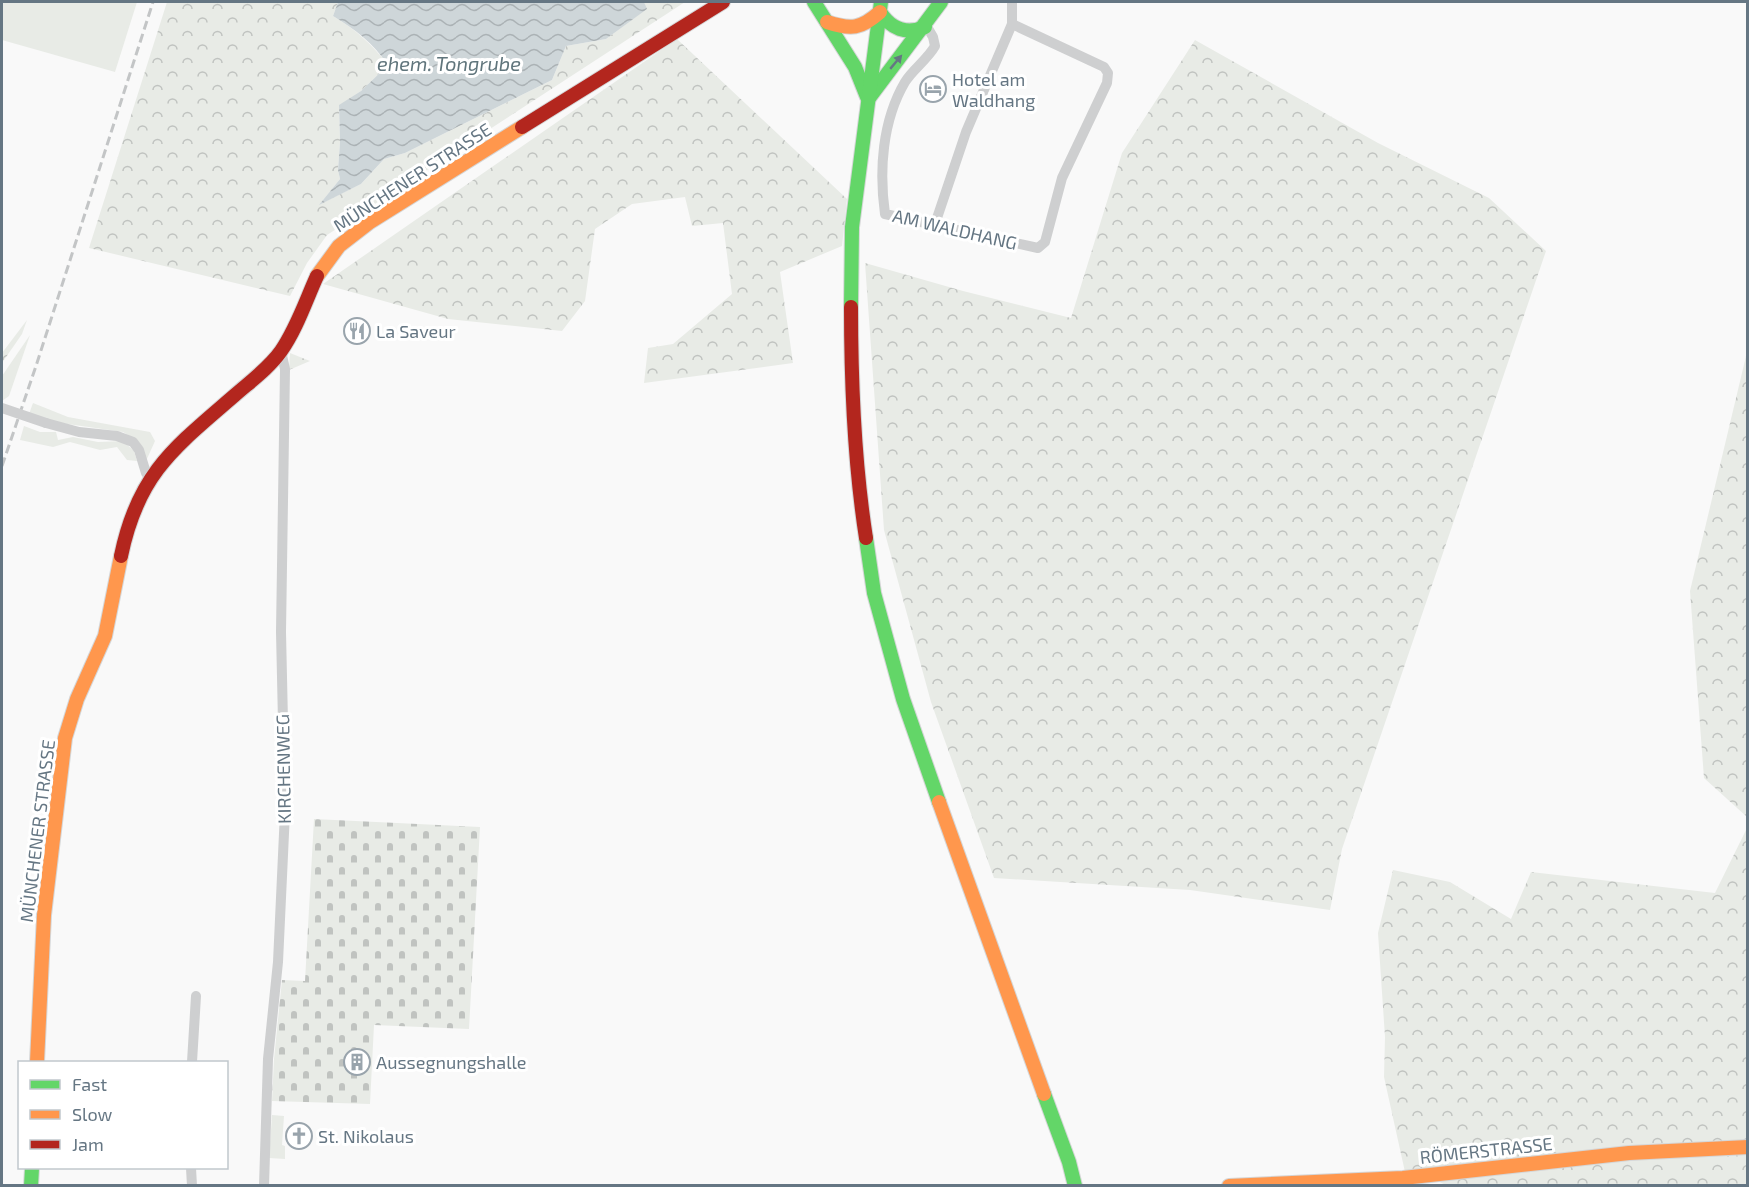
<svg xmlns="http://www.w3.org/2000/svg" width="1749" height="1187" font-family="'Exo 2',sans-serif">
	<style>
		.green { fill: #e8ebe6 }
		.forest { fill: url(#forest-crowns) }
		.cemetery { fill: url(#cemetery-stones) }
		.water { fill: url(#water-waves) }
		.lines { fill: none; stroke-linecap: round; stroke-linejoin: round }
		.fast-casing { stroke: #d5d6d7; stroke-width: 16 }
		.slow-casing { stroke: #d5d6d7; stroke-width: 16 }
		.jam-casing { stroke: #d5d6d7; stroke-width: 16 }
		.street { stroke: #cecfd0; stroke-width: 10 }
		.fast { stroke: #63d668; stroke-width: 14 }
		.slow { stroke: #ff974d; stroke-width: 14 }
		.jam { stroke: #b3261e; stroke-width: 14 }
		.rail { stroke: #c3c5c6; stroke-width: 3; stroke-dasharray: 9 4.5; stroke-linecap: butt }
		.street-bridge { stroke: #cecfd0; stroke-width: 10 }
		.oneway { fill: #657683 }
		.labels { text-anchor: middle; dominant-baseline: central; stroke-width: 6; stroke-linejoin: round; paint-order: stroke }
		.poi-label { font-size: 18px; fill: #657683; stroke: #fff; text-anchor: start }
		.street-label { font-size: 18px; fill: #657683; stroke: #fff }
		.water-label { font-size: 20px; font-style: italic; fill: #60757c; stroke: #fff }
	</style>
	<defs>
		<pattern id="forest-crowns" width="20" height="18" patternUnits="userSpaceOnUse" patternTransform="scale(1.5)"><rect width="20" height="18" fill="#e8ebe6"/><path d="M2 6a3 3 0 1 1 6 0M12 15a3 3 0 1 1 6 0" fill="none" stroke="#c0c3c0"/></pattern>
		<pattern id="cemetery-stones" width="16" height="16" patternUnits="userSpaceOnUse" patternTransform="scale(1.5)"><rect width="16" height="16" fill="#e8ebe6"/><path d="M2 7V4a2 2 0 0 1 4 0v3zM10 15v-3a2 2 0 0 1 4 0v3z" fill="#c0c3c0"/></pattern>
		<pattern id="water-waves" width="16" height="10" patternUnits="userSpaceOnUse" patternTransform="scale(1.5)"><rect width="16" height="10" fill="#ced6d9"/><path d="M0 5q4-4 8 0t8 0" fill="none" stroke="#abb2b5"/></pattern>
	</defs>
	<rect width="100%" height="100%" fill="#f9f9f9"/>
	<g class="green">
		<path d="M2,2H137L115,72L2,40Z"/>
		<path d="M30,335L9,396L2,401V376Z"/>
		<path d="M33,403L68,417L150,432L155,441L146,461L138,441L123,432L47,421L29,414Z"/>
		<path d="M24,426L40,432H56L58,440L73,437L98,442L123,441L134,451L137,461L127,460L117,447L100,450L70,442L53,447L20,440Z"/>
		<path d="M272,1115L284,1116L282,1145L285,1146V1159L269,1158Z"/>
	</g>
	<g class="forest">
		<path d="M167,2H338L333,16C356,30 372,44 388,65L361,91L339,106L340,142L338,170L340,179L320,204L361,184L384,159L405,153L552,80L566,46L606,39L646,9L644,2H685L327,235L307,263L290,296L89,248Z"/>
		<path d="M677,39L847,199L842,246L780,272L793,363L644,383L648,348L673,344L732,294L723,223L692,226L685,197L632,204L595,229L585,301L562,331L448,319L323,284Z"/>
		<path d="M1195,40L1378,143L1489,198L1546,251L1342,849L1330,910L1190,890L994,878L931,702L884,530L865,263L963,291L1071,318L1122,153Z"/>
		<path d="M27,320L22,334L2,363V353Z"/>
		<path d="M1747,352L1748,817H1747L1704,778L1690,591Z"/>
		<path d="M290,353L310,361L289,370Z"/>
		<path d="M1747,828V1185L1448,1186L1435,1180L1405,1172L1384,1077L1385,1037L1378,933L1393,870L1450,882L1511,919L1531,872L1715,893Z"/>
	</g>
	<path class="cemetery" d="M314,819L480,827L469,1029L374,1025L370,1104L272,1101L274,1059L282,980L305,981Z"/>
	<path class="water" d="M338,2H644L647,9L606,39L566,46L552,80L405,153L384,159L361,184L319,205L340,179L338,170L340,142L339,105L361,91L388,65C373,43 356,30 333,16Z"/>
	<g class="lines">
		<defs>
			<g id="fast">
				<path d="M814,2L855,67L867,97"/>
				<path d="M880,12C891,29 906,35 925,27"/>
				<path d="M869,98L941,2"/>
				<path d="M851,307L852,227L881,2"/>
				<path d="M866,538L874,593L903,699L939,802"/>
				<path d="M1044,1094L1069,1162L1075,1186"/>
				<path d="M31,1186L32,1168"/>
			</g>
			<g id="slow">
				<path d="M827,22C851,30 861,29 880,12"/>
				<path d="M317,276L339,246L370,222L522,127"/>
				<path d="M939,802L1044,1094"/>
				<path d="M37,1062L44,915L65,738L77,699L105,636L121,556"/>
				<path d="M1229,1186L1403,1178L1629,1153L1748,1147"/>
			</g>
			<g id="jam">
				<path d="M522,127L723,2"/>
				<path d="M851,307C851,384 854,461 866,538"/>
				<path d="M121,556C138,473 175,447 235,395C251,381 269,368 281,351C297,328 306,300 317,276"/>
			</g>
		</defs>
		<use href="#fast" class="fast-casing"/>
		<use href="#slow" class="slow-casing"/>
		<use href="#jam" class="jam-casing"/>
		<g class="street">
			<path d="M926,25L933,37L935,46C927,60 913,69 905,82C882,121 879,171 885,214L1038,248L1045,242L1062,178L1107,83L1108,73L1104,67L1012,24"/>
			<path d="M935,224L966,132L1012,24V2"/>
			<path d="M46,423L79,432L117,436L133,442L139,450L146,473L151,476"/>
			<path d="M192,1062L196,996"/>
			<path d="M191,1168L192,1186"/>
			<path d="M264,1186L268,1059L278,962L285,812L281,632L285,369L281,351"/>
		</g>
		<use href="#fast" class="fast"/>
		<use href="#slow" class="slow"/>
		<use href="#jam" class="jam"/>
		<path class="rail" d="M2,466L36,366L153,2"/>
		<path class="street-bridge" d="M2,408L46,423"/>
	</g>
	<defs><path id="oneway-solid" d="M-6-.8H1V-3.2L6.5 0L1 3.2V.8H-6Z" transform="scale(1.5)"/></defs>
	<use class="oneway" href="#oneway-solid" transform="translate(896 62) rotate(-50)"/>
	<defs>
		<symbol id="hotel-ring" viewBox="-11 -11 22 22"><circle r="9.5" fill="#fff" stroke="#99a4ac" stroke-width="1.5"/><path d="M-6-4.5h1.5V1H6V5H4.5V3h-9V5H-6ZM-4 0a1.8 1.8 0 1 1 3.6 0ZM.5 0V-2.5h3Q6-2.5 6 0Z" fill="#99a4ac"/></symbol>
		<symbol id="restaurant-ring" viewBox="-11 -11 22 22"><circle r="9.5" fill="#fff" stroke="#99a4ac" stroke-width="1.5"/><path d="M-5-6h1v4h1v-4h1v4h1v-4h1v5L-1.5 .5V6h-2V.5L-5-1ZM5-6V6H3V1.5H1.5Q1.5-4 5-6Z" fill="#99a4ac"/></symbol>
		<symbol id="building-ring" viewBox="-11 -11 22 22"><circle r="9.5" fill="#fff" stroke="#99a4ac" stroke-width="1.5"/><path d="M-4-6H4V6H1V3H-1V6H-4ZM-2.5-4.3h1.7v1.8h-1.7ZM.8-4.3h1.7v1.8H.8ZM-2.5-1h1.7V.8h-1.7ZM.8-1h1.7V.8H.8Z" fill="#99a4ac"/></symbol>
		<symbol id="church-ring" viewBox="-11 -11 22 22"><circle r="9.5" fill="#fff" stroke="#99a4ac" stroke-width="1.5"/><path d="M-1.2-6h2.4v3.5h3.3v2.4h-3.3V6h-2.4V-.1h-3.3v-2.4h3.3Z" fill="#99a4ac"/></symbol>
	</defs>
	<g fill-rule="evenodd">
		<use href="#hotel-ring" x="918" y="74" width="30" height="30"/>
		<use href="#restaurant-ring" x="342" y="316" width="30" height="30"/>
		<use href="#building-ring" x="342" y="1047" width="30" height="30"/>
		<use href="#church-ring" x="284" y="1121" width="30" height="30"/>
	</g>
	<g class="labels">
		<g class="poi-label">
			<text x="952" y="79">Hotel am<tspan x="952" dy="21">Waldhang</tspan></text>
			<text x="376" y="331">La Saveur</text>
			<text x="376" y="1062">Aussegnungshalle</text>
			<text x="318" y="1136">St. Nikolaus</text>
		</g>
		<g class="street-label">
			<text transform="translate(412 177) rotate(-33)">MÜNCHENER STRASSE</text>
			<text transform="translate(955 229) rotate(13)">AM WALDHANG</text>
			<text transform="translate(283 769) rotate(-91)">KIRCHENWEG</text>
			<text transform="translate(37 831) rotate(-83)">MÜNCHENER STRASSE</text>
			<text transform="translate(1486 1150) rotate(-6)">RÖMERSTRASSE</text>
		</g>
		<g class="water-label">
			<text x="449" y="63">ehem. Tongrube</text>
		</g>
	</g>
	<rect width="1749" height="1187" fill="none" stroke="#657683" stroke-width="6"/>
	<rect x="18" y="1061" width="210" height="108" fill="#ffffff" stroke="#c1c8cd" stroke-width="1.5"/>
	<rect x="30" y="1080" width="30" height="9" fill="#63d668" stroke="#c1c8cd" stroke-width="1.5"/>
	<text x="72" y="1091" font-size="18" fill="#657683">Fast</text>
	<rect x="30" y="1110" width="30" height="9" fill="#ff974d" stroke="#c1c8cd" stroke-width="1.5"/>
	<text x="72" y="1121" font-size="18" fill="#657683">Slow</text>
	<rect x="30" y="1140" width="30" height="9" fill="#b3261e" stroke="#c1c8cd" stroke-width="1.5"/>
	<text x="72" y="1151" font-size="18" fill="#657683">Jam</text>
</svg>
